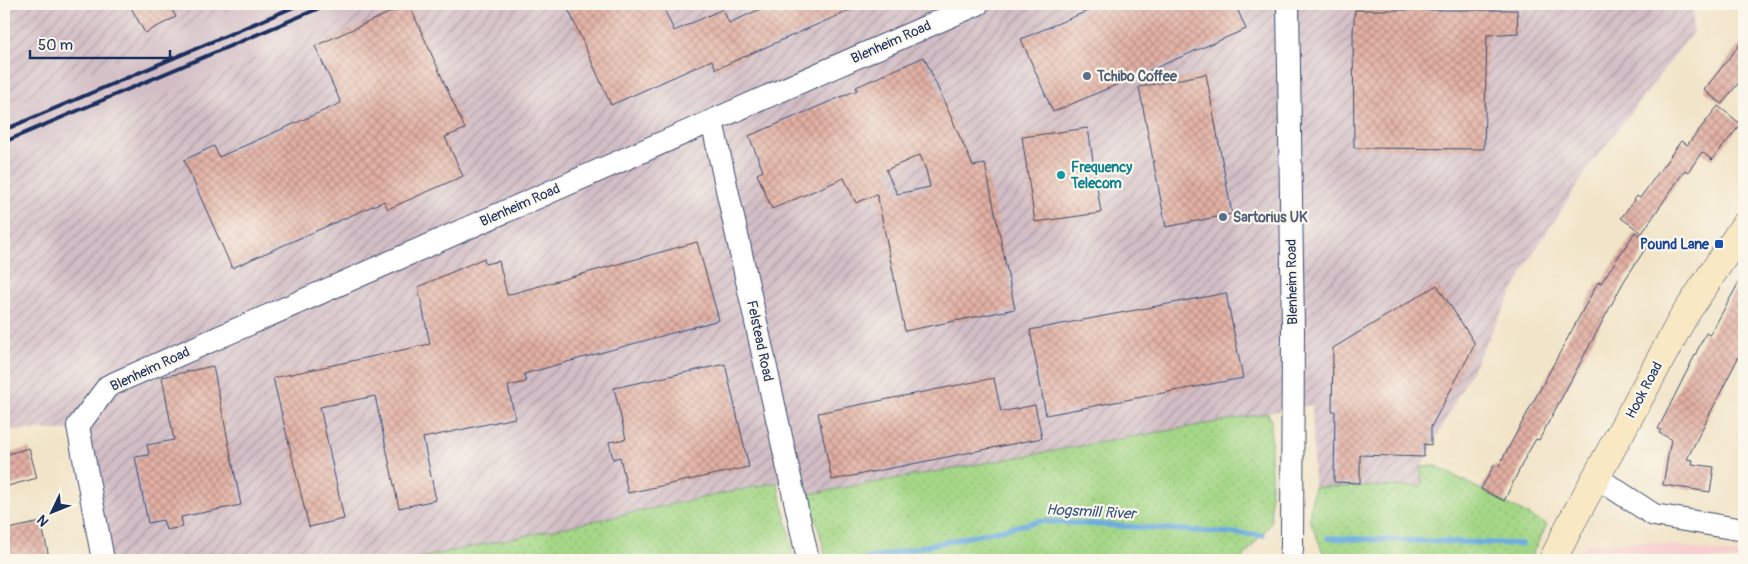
<svg xmlns="http://www.w3.org/2000/svg" width="1748" height="564" font-family="Pangolin,sans-serif">
	<style>
		.built { fill: #f7cfd0 }
		.industrial { fill: url(#industrial-furrows) }
		.railway { fill: #d2bdc5 }
		.green { fill: url(#green-dots); stroke: #608372 }
		.lines { fill: none; stroke-linecap: round; stroke-linejoin: round }
		.stream { stroke: #6dace0; stroke-width: 5.5 }
		.building { fill: url(#building-cross-hatch); fill-rule: evenodd }
		.street-casing { stroke: #3b4a6e; stroke-width: 24 }
		.secondary-casing { stroke: #3b4a6e; stroke-width: 29 }
		.street { stroke: #fff; stroke-width: 22 }
		.secondary { stroke: #f8e8c3; stroke-width: 28 }
		.rail { stroke: #1b2f5e; stroke-width: 4 }
		.service-dot { fill: #5c6f8a; stroke: #fbf7ec; stroke-width: 2 }
		.culture-dot { fill: #0f9aa8; stroke: #fbf7ec; stroke-width: 2 }
		.transit-dot { fill: #1a4fb4; stroke: #fbf7ec; stroke-width: 2 }
		.labels { text-anchor: middle; dominant-baseline: central; stroke-width: 4.5; stroke-linejoin: round; paint-order: stroke }
		.street-label { font-size: 14px; fill: #1b2f5e; stroke: #fbf7ec }
		.service-label { font-size: 14px; font-weight: bold; fill: #4e5e75; stroke: #fbf7ec; text-anchor: start }
		.culture-label { font-size: 14px; font-weight: bold; fill: #0d838f; stroke: #fbf7ec; text-anchor: start }
		.transit-label { font-size: 14px; font-weight: bold; fill: #164399; stroke: #fbf7ec; text-anchor: end }
		.water-label { font-size: 15px; font-style: italic; fill: #345485; stroke: #fbf7ec }
	</style>
	<defs>
		<pattern id="industrial-furrows" width="10" height="10" patternUnits="userSpaceOnUse" patternTransform="scale(1.25)"><rect width="10" height="10" fill="#d2bdc5"/><path d="M-1 1l2-2M0 10L10 0M9 11l2-2" fill="none" stroke="#aa9aa3"/></pattern>
		<pattern id="green-dots" width="8" height="8" patternUnits="userSpaceOnUse" patternTransform="scale(1.25)"><rect width="8" height="8" fill="#a5d787"/><path d="M2 2h.1M6 6h.1" fill="none" stroke="#8db977" stroke-width="1.8" stroke-linecap="round"/></pattern>
		<pattern id="building-cross-hatch" width="8" height="8" patternUnits="userSpaceOnUse" patternTransform="scale(1.25)"><rect width="8" height="8" fill="#e3b0a3"/><path d="M0 0l8 8M0 8l8-8" fill="none" stroke="#b79088"/></pattern>
	</defs>
	<rect width="100%" height="100%" fill="#fbf7ec"/>
	<filter id="ink" filterUnits="userSpaceOnUse"><feTurbulence type="fractalNoise" baseFrequency=".02" numOctaves="2"/><feDisplacementMap in="SourceGraphic" scale="10" xChannelSelector="R" yChannelSelector="G"/><feConvolveMatrix kernelMatrix="1 2 1 2 8 2 1 2 1" color-interpolation-filters="sRGB"/></filter>
	<filter id="wash" filterUnits="userSpaceOnUse"><feTurbulence type="fractalNoise" baseFrequency=".0096" numOctaves="4" result="noise"/><feDisplacementMap in="SourceGraphic" scale="20" xChannelSelector="R" yChannelSelector="G"/><feGaussianBlur stdDeviation="1.12" result="paint"/><feColorMatrix in="noise" values="0 0 0 0 0 0 0 0 0 0 0 0 0 0 0 0 0 1.4 0 .05"/><feComposite in="paint" operator="in"/></filter>
	<g filter="url(#wash)">
		<rect width="100%" height="100%" fill="#f1e4c8"/>
		<path class="built" d="M1647,541L1744,556V560H1574L1584,545Z"/>
		<g class="industrial">
			<path d="M4,4H246L4,109Z"/>
			<path d="M383,4H1694L1692,33L1590,166L1532,255L1421,467L1422,486L1314,487L1312,405L809,494L776,482L410,560H98L72,430H12L4,432V162Z"/>
		</g>
		<path class="railway" d="M246,4H383L4,162V109Z"/>
		<g class="green">
			<path d="M1268,413L1271,421V523L1241,560H827L809,494Z"/>
			<path d="M1436,466L1547,525L1529,560H1329L1325,557L1309,518L1314,487L1422,486L1421,467Z"/>
			<path d="M777,482L792,545V560H410Z"/>
		</g>
		<g class="lines">
			<g class="stream">
				<path d="M1328,538L1522,544"/>
				<path d="M862,560L1041,521L1263,535"/>
			</g>
		</g>
		<g id="blocks">
			<g class="building">
				<path d="M129,4H169L176,17L145,33Z"/>
				<path d="M409,4L465,129L445,137L463,176L388,209L384,201L232,268L184,160L214,146L219,157L341,103L315,46Z"/>
				<path d="M566,4H662L674,31L723,9L729,23L772,4H864L716,69L712,60L611,105Z"/>
				<path d="M1104,4H1235L1246,29L1053,112L1021,39Z"/>
				<path d="M1355,10H1517L1518,33L1487,35L1484,149L1354,148L1353,31Z"/>
				<path d="M1744,39V76L1722,104L1704,90Z"/>
				<path d="M924,57L973,166L985,164L1015,309L905,331L877,194L856,203L844,178L772,209L757,174L763,171L749,136L857,90L856,87ZM920,155L926,170L930,187L897,194L886,170Z"/>
				<path d="M1206,74L1232,214L1166,227L1139,87Z"/>
				<path d="M1718,106L1741,124L1712,160L1702,152L1688,172L1685,170L1642,233L1621,218L1637,196L1640,198L1681,141L1687,145Z"/>
				<path d="M1088,128L1101,213L1035,222L1022,137Z"/>
				<path d="M1635,232L1650,242L1624,281L1539,440L1536,439L1526,456L1504,501L1481,489L1494,465L1498,467L1598,282L1601,283Z"/>
				<path d="M697,242L719,320L524,374L526,382L508,386L515,418L423,438L436,500L399,508L375,396L320,407L344,519L309,527L273,378L430,344L418,287L484,258L485,264L499,261L507,295Z"/>
				<path d="M1744,273V346L1687,459L1693,460L1692,464L1714,467L1710,492L1663,485L1671,439L1659,433L1661,430L1658,429L1706,333L1709,335L1711,333Z"/>
				<path d="M1437,285L1474,342V346L1431,427V445L1424,444V457L1360,455V483L1334,482L1335,411H1332L1333,348Z"/>
				<path d="M1226,293L1243,378L1046,415L1030,330Z"/>
				<path d="M725,364L749,467L628,493L620,457L613,459L609,442L626,439L614,388Z"/>
				<path d="M213,366L241,505L181,517L183,527L166,530L163,520L148,523L135,457L149,455L147,445L174,440L162,377Z"/>
				<path d="M994,378L1001,412L1035,405L1042,438L832,480L818,413Z"/>
				<path d="M29,448L37,478L4,487V455Z"/>
				<path d="M41,522L49,557L35,560H4V530Z"/>
			</g>
		</g>
	</g>
	<g filter="url(#ink)">
		<use href="#blocks" fill-opacity="0" stroke="#3b4a6e" stroke-width="1"/>
		<g class="lines">
			<defs>
				<g id="street">
					<path d="M1288,4L1293,328L1292,546L1291,560"/>
					<path d="M712,121L808,560"/>
					<path d="M1596,477L1654,515L1744,530"/>
					<path d="M103,560L78,426L108,386L978,4"/>
				</g>
				<path id="secondary" d="M1553,560L1570,525L1684,316L1744,226"/>
			</defs>
			<use href="#street" class="street-casing"/>
			<use href="#secondary" class="secondary-casing"/>
			<use href="#street" class="street"/>
			<use href="#secondary" class="secondary"/>
			<g class="rail">
				<path d="M4,130L301,4"/>
				<path d="M4,142L329,4"/>
			</g>
		</g>
	</g>
	<g class="service-dot">
		<circle cx="1087" cy="76" r="5"/>
		<circle cx="1223" cy="217" r="5"/>
	</g>
	<circle class="culture-dot" cx="1061" cy="175" r="5"/>
	<rect class="transit-dot" x="1714" y="239" width="10" height="10" rx="2.5"/>
	<g class="labels">
		<g class="street-label">
			<text transform="translate(891 42) rotate(-24)">Blenheim Road</text>
			<text transform="translate(520 205) rotate(-24)">Blenheim Road</text>
			<text transform="translate(1292 282) rotate(-91)">Blenheim Road</text>
			<text transform="translate(760 341) rotate(78)">Felstead Road</text>
			<text transform="translate(150 369) rotate(-25)">Blenheim Road</text>
			<text transform="translate(1644 390) rotate(-62)">Hook Road</text>
		</g>
		<g class="service-label">
			<text x="1097" y="76">Tchibo Coffee</text>
			<text x="1233" y="217">Sartorius UK</text>
		</g>
		<g class="culture-label">
			<text x="1071" y="167">Frequency<tspan x="1071" dy="16">Telecom</tspan></text>
		</g>
		<g class="transit-label">
			<text x="1709" y="244">Pound Lane</text>
		</g>
		<g class="water-label">
			<text transform="translate(1091 512) rotate(3)">Hogsmill River</text>
		</g>
	</g>
	<rect width="1748" height="564" fill="none" stroke="#fbf7ec" stroke-width="20"/>
	<g transform="translate(52 512) rotate(227)" stroke="#fbf7ec" stroke-width="4" paint-order="stroke">
	<path d="M0-4L9 19L0 12L-9 19Z" fill="#1b2f5e"/>
	<text y="-8" font-size="14" font-weight="bold" text-anchor="middle" fill="#1b2f5e">N</text>
	</g>
	<path d="M30 50v8h140v-8" fill="none" stroke="#1b2f5e" stroke-width="2.5"/>
	<text x="38" y="50" font-size="15" fill="#1b2f5e" stroke="#fbf7ec" stroke-width="4" paint-order="stroke">50 m</text>
</svg>
